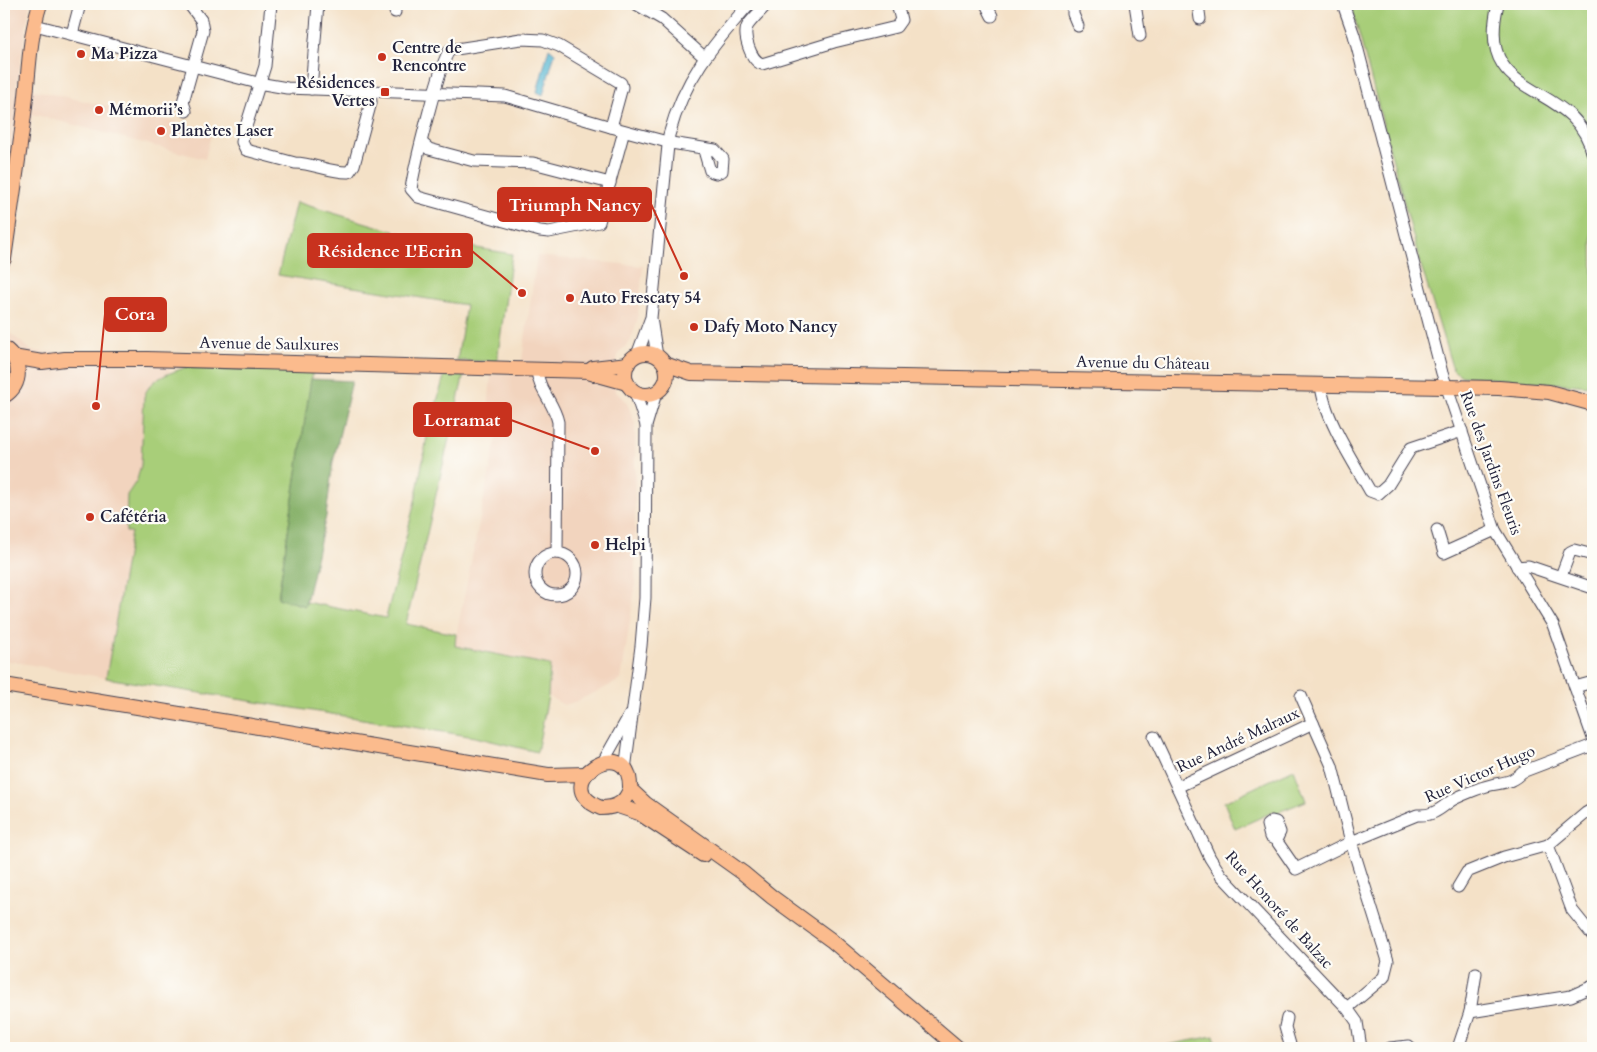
<svg xmlns="http://www.w3.org/2000/svg" width="1597" height="1052" font-family="Cardo,serif">
	<style>
		.built { fill: #f2d4be }
		.green { fill: #a8ce79; stroke: #65785a }
		.forest { fill: #86b169; stroke: #546a52 }
		.water { fill: #52b5d1; stroke: #3a6c86 }
		.lines { fill: none; stroke-linecap: round; stroke-linejoin: round }
		.minor-casing { stroke: #423f50; stroke-width: 13 }
		.major-casing { stroke: #423f50; stroke-width: 16 }
		.minor { stroke: #fff; stroke-width: 11 }
		.major { stroke: #fbbb8d; stroke-width: 14 }
		.poi-dot { fill: #c8321e; stroke: #fdfcf7; stroke-width: 2 }
		.labels { text-anchor: middle; dominant-baseline: central; stroke-width: 4.5; stroke-linejoin: round; paint-order: stroke }
		.poi-label { font-size: 16px; font-weight: bold; fill: #22223b; stroke: #fdfcf7; text-anchor: start }
		.street-label { font-size: 16px; fill: #22223b; stroke: #fdfcf7 }
		.leader { fill: none; stroke: #c8321e; stroke-width: 2 }
		.callout-dot { fill: #c8321e; stroke: #fdfcf7; stroke-width: 2 }
		.callout { fill: #c8321e; stroke: #c8321e; stroke-width: 2 }
		.callout-label { font-size: 18px; text-anchor: middle; font-weight: bold; fill: #fff }
	</style>
	<rect width="100%" height="100%" fill="#fdfcf7"/>
	<filter id="ink" filterUnits="userSpaceOnUse"><feTurbulence type="fractalNoise" baseFrequency=".02" numOctaves="2"/><feDisplacementMap in="SourceGraphic" scale="10" xChannelSelector="R" yChannelSelector="G"/><feConvolveMatrix kernelMatrix="1 2 1 2 8 2 1 2 1" color-interpolation-filters="sRGB"/></filter>
	<filter id="wash" filterUnits="userSpaceOnUse"><feTurbulence type="fractalNoise" baseFrequency=".0096" numOctaves="4" result="noise"/><feDisplacementMap in="SourceGraphic" scale="20" xChannelSelector="R" yChannelSelector="G"/><feGaussianBlur stdDeviation="1.12" result="paint"/><feColorMatrix in="noise" values="0 0 0 0 0 0 0 0 0 0 0 0 0 0 0 0 0 1.4 0 .05"/><feComposite in="paint" operator="in"/></filter>
	<g filter="url(#wash)">
		<rect width="100%" height="100%" fill="#f4e1c7"/>
		<g class="built">
			<path d="M4,4H30L17,86L212,130L205,159L32,114L4,309Z"/>
			<path d="M537,256L643,266L637,322L630,342L618,353L615,391L626,401L635,423V587L621,680L575,702L564,705L548,696L550,666L454,646L501,415L488,412L491,375H495L496,372L520,374Z"/>
			<path d="M4,324L5,329L32,351L170,356L169,374L152,383L144,397L141,465L137,480L128,491L126,532H131L106,678L4,660Z"/>
		</g>
		<g class="green">
			<path d="M1351,4H1593V193H1591L1593,287L1590,386L1462,376L1453,370L1420,262Z"/>
			<path d="M296,202L417,238L512,254L497,361H457L466,305L278,275Z"/>
			<path d="M189,366L313,369L278,597L305,606L306,602L386,618L416,497L427,437L445,373L464,374L406,624L456,634L455,646L550,665L548,696L537,752L475,737L106,678L131,532H126L127,495L137,480L141,465L144,397C150,377 172,373 189,366Z"/>
			<path d="M1294,769L1306,801L1276,813L1275,811L1235,829L1224,802Z"/>
			<path d="M1214,1036L1217,1048H1152Z"/>
		</g>
		<path class="forest" d="M311,379L352,381L333,462L326,516L305,606L278,598Z"/>
		<path class="water" d="M549,48L555,53L543,95L537,92Z"/>
	</g>
	<g filter="url(#ink)">
		<g class="lines">
			<defs>
				<g id="minor">
					<path d="M271,4L265,66L243,136L242,142L246,150L295,163C313,163 331,173 349,172L354,165L371,102L370,91"/>
					<path d="M394,4L395,12"/>
					<path d="M636,4L662,19L704,57"/>
					<path d="M767,4C761,11 753,18 748,25C742,35 751,61 762,64L834,42L896,27L901,20L897,4"/>
					<path d="M986,4L992,16"/>
					<path d="M1073,4V14L1078,26"/>
					<path d="M1135,4L1140,36"/>
					<path d="M1198,4L1200,19"/>
					<path d="M1343,4L1354,35L1442,373L1495,530L1553,625L1593,738"/>
					<path d="M1498,4C1473,106 1575,76 1593,155"/>
					<path d="M35,25L258,83L287,88L505,96L611,127L671,143L715,150L723,159L722,171L716,173L710,171L705,154L707,150"/>
					<path d="M72,34L80,4"/>
					<path d="M311,89L318,4"/>
					<path d="M186,111L183,102L203,31L201,20L189,4"/>
					<path d="M611,127L622,87L621,83L559,46L543,40L521,39L450,50C440,60 414,168 411,189L418,197L540,231L549,232L599,222L624,131"/>
					<path d="M422,143L429,149L474,161L533,163L610,183"/>
					<path d="M637,355L650,320"/>
					<path d="M657,356L651,318L669,135C684,79 712,46 749,4"/>
					<path d="M537,370C538,390 554,402 558,422L557,553"/>
					<path d="M1321,384C1323,416 1354,463 1370,491L1378,494L1388,485L1411,448L1462,431"/>
					<path d="M635,392L646,425"/>
					<path d="M1437,530L1444,553L1495,530"/>
					<circle cx="556" cy="574" r="21"/>
					<path d="M1517,567L1528,566L1593,588"/>
					<path d="M1561,576L1570,552L1574,550L1593,555"/>
					<path d="M1575,687L1593,682"/>
					<path d="M1301,696L1332,766L1351,842L1388,961L1384,977L1347,1008"/>
					<path d="M1154,737L1210,858L1221,875L1347,1008L1357,1022L1361,1048"/>
					<path d="M603,762L629,716"/>
					<path d="M625,770L641,646L645,598L646,426L656,393"/>
					<path d="M1177,787L1313,723"/>
					<path d="M1593,809L1586,813L1548,845L1572,910L1593,936"/>
					<path d="M1276,840L1280,832L1276,822L1272,821L1267,825L1270,837L1276,840L1296,869L1351,842L1417,815C1431,816 1438,811 1448,803C1455,797 1482,787 1491,785C1504,782 1512,783 1522,772L1593,745"/>
					<path d="M1458,887L1467,872L1504,857L1548,845"/>
					<path d="M1470,1012L1571,996L1593,986"/>
					<path d="M1287,1018L1285,1027L1291,1048"/>
					<path d="M1390,1048L1409,1046"/>
					<path d="M1458,1048L1470,1012L1476,973"/>
				</g>
				<g id="major">
					<path d="M4,259C11,208 19,157 25,106C29,72 29,37 40,4"/>
					<path d="M4,348C22,360 23,385 4,396"/>
					<circle cx="646" cy="374" r="21"/>
					<path d="M13,357L42,362L65,359H147L589,371L593,368L628,364"/>
					<path d="M665,364L691,373L1499,388L1549,392L1593,404"/>
					<path d="M591,373L627,383"/>
					<path d="M4,685L548,775L586,774"/>
					<path d="M630,789C625,803 616,808 601,808C543,784 632,728 630,789L646,804L743,873L772,897L831,940L958,1048"/>
					<path d="M618,806L639,813L703,855"/>
				</g>
			</defs>
			<use href="#minor" class="minor-casing"/>
			<use href="#major" class="major-casing"/>
			<use href="#minor" class="minor"/>
			<use href="#major" class="major"/>
		</g>
	</g>
	<g class="poi-dot">
		<circle cx="81" cy="54" r="5"/>
		<circle cx="382" cy="57" r="5"/>
		<rect x="380" y="87" width="10" height="10" rx="2.5"/>
		<circle cx="99" cy="110" r="5"/>
		<circle cx="161" cy="131" r="5"/>
		<circle cx="570" cy="298" r="5"/>
		<circle cx="694" cy="327" r="5"/>
		<circle cx="90" cy="517" r="5"/>
		<circle cx="595" cy="545" r="5"/>
	</g>
	<g class="labels">
		<g class="poi-label">
			<text x="392" y="48">Centre de<tspan x="392" dy="18">Rencontre</tspan></text>
			<text x="91" y="54">Ma Pizza</text>
			<text x="375" y="83" text-anchor="end">Résidences<tspan x="375" dy="18">Vertes</tspan></text>
			<text x="109" y="110">Mémorii’s</text>
			<text x="171" y="131">Planètes Laser</text>
			<text x="580" y="298">Auto Frescaty 54</text>
			<text x="704" y="327">Dafy Moto Nancy</text>
			<text x="100" y="517">Cafétéria</text>
			<text x="605" y="545">Helpi</text>
		</g>
		<g class="street-label">
			<text transform="translate(269 344) rotate(1)">Avenue de Saulxures</text>
			<text transform="translate(1143 363) rotate(1)">Avenue du Château</text>
			<text transform="translate(1491 463) rotate(70)">Rue des Jardins Fleuris</text>
			<text transform="translate(1238 740) rotate(-25)">Rue André Malraux</text>
			<text transform="translate(1480 774) rotate(-24)">Rue Victor Hugo</text>
			<text transform="translate(1279 910) rotate(48)">Rue Honoré de Balzac</text>
		</g>
	</g>
	<path class="leader" d="M684 276L651 204M522 293L472 251M96 406L105 314M595 451L511 420"/>
	<g class="callout-dot">
		<circle cx="684" cy="276" r="5"/>
		<circle cx="522" cy="293" r="5"/>
		<circle cx="96" cy="406" r="5"/>
		<circle cx="595" cy="451" r="5"/>
	</g>
	<g class="callout">
		<rect x="498" y="188" width="153" height="33" rx="5"/>
		<rect x="308" y="234" width="164" height="33" rx="5"/>
		<rect x="105" y="298" width="61" height="33" rx="5"/>
		<rect x="414" y="403" width="97" height="33" rx="5"/>
	</g>
	<g class="callout-label">
		<text x="575" y="211">Triumph Nancy</text>
		<text x="390" y="257">Résidence L'Ecrin</text>
		<text x="135" y="320">Cora</text>
		<text x="462" y="426">Lorramat</text>
	</g>
	<rect width="1597" height="1052" fill="none" stroke="#fdfcf7" stroke-width="20"/>
</svg>
